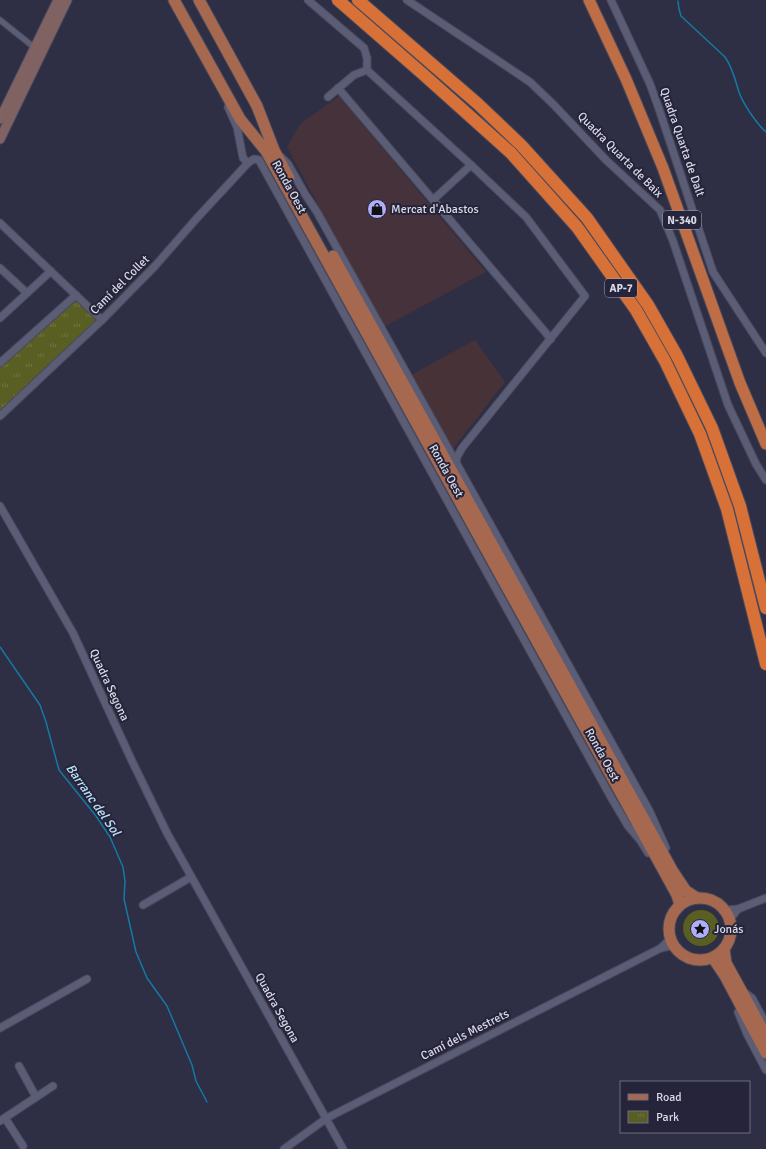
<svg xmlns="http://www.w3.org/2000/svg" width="766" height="1149" font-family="Signika,sans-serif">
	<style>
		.commercial { fill: #45323b }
		.industrial { fill: #473237 }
		.grass { fill: #595e23 }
		.park { fill: url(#park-tufts) }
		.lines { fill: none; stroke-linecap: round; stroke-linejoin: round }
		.stream { stroke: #1479a4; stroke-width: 1.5 }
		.pedestrian-casing { stroke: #49495c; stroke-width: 7 }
		.minor-casing { stroke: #49495c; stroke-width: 9 }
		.secondary-casing { stroke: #49495c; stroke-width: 11 }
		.primary-casing { stroke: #49495c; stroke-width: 13 }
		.trunk-casing { stroke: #49495c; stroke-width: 13 }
		.motorway-casing { stroke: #49495c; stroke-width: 14 }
		.pedestrian { stroke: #5b5c75; stroke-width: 5 }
		.minor { stroke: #5b5c75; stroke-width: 7 }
		.secondary { stroke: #806262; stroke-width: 9 }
		.primary { stroke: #a66950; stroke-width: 11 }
		.trunk { stroke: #bf6d44; stroke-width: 11 }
		.motorway { stroke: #d87137; stroke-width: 12 }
		.labels { text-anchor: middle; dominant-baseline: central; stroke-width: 4; stroke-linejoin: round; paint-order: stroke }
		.shield { fill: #25243a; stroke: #a3a3b4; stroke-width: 1 }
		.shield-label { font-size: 11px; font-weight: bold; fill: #d9dae8 }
		.street-label { font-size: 12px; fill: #d9dae8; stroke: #25243a }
		.poi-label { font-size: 12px; fill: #d9dae8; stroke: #25243a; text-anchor: start }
		.water-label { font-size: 13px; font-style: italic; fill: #bae4fc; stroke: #25243a }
	</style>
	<defs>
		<pattern id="park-tufts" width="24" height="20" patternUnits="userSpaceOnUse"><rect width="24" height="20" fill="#595e23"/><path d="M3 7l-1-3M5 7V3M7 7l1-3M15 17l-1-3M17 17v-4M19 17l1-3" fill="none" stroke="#707443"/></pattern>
	</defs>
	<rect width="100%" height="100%" fill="#2e2e45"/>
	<path class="commercial" d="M339,96L486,272L384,327L287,147L300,124Z"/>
	<path class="industrial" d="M475,340L505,382L452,450L405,378Z"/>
	<circle class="grass" cx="701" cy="928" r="18"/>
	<path class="park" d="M75,299L97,320L0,411V367Z"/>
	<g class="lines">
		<g class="stream">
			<path d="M678,1L679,9L681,16L725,57C733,68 735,80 739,92C743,104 757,124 766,132"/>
			<path d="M0,647L40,705L46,722L59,770L96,816L110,837L123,867L125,881L124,899L136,952L147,978L167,1006L192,1065L196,1081L207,1102"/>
		</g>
		<defs>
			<path id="pedestrian" d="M0,20L35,48"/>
			<g id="minor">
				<path d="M308,0L364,48L367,58V70"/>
				<path d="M407,0L530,82L554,105L606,160L660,210L673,241L728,405L756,464L766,480"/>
				<path d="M611,0L650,84L659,109L713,272L766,353"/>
				<path d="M367,70L471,165L526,217L585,296L462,448L457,457L456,463"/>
				<path d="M338,88L551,339"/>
				<path d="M328,97L354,75L367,70"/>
				<path d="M228,107L237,127L243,158L248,163L254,159L259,160L612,799L628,826L640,840L648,853"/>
				<path d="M281,157L288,164L305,194L317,212L650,812L666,848"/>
				<path d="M434,199L471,165"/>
				<path d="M0,223L102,320"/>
				<path d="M0,268L27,293"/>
				<path d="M0,318L51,271"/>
				<path d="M0,363L76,295"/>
				<path d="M0,416L102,320L155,266L197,218L248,163"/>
				<path d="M0,506L73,633L131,759L167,833L343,1149"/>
				<path d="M143,905L191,877"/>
				<path d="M726,910L738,909L766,898"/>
				<path d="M730,919L738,909"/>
				<path d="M661,948L671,938"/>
				<path d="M744,992L752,998L766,1024"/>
				<path d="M738,1012L747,1034L766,1070"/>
				<path d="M0,1028L87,979"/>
				<path d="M19,1066L36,1097"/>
				<path d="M5,1118L23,1146"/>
				<path d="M0,1121L53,1086"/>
				<path d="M284,1149L327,1118L661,948L674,945"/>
			</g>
			<g id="secondary">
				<path d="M0,119L58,0"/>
				<path d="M0,139L67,0"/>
			</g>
			<g id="primary">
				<path d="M174,0L240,119L266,151L665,873L677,895L680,905"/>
				<path d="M199,0L257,106L274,150L289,178"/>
				<path d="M333,256L672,870L686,891L697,898"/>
				<circle cx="700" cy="929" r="31"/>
				<path d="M724,949L726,963L766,1036"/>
				<path d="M713,958L725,976L766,1053"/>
			</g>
			<path id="trunk" d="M589,0L626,79L663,168L740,383L766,444"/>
			<g id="motorway">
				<path d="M338,0L424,75L511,153L577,227L636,310L665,361L700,434L727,509L766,664"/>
				<path d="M358,0L478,104L521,145L587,218L648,305L677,356L712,428L740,506L766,608"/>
			</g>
		</defs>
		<use href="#pedestrian" class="pedestrian-casing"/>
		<use href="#minor" class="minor-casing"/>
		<use href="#secondary" class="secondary-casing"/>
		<use href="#primary" class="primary-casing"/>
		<use href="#trunk" class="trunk-casing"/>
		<use href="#motorway" class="motorway-casing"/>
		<use href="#pedestrian" class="pedestrian"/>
		<use href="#minor" class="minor"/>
		<use href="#secondary" class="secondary"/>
		<use href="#primary" class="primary"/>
		<use href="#trunk" class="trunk"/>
		<use href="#motorway" class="motorway"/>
	</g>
	<defs>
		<symbol id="shop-disc" viewBox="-11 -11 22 22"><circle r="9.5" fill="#b0adfa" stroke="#25243a"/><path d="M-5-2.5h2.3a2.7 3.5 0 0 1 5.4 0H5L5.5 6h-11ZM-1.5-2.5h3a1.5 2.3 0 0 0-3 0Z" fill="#111"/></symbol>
		<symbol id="sight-disc" viewBox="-11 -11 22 22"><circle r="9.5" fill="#b0adfa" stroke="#25243a"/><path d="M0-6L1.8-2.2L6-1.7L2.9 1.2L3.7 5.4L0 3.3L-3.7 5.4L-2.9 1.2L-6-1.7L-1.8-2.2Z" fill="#111"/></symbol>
	</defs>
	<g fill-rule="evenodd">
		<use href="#shop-disc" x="366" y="198" width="22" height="22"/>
		<use href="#sight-disc" x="689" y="918" width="22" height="22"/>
	</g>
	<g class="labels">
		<g class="shield">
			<rect x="663" y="211" width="38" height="18" rx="3"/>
			<rect x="605" y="279" width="32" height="18" rx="3"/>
		</g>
		<g class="shield-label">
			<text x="682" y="220">N-340</text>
			<text x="621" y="288">AP-7</text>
		</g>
		<g class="street-label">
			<text transform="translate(682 142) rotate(71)">Quadra Quarta de Dalt</text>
			<text transform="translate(620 155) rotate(45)">Quadra Quarta de Baix</text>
			<text transform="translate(289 187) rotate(61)">Ronda Oest</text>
			<text transform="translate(120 285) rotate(-45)">Camí del Collet</text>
			<text transform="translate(446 471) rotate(61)">Ronda Oest</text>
			<text transform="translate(109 685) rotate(65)">Quadra Segona</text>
			<text transform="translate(602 755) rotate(61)">Ronda Oest</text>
			<text transform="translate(277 1008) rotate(61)">Quadra Segona</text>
			<text transform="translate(465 1035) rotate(-27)">Camí dels Mestrets</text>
		</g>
		<g class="poi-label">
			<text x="391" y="209">Mercat d'Abastos</text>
			<text x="714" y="929">Jonás</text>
		</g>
		<g class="water-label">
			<text transform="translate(93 800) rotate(55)">Barranc del Sol</text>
		</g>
	</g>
	<rect x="620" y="1081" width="130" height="52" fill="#25243a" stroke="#6d6d80"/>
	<rect x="628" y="1094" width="20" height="6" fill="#a66950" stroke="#6d6d80"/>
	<text x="656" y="1101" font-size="12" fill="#d9dae8">Road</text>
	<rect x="628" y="1111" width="20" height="12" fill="url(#park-tufts)" stroke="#6d6d80"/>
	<text x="656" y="1121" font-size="12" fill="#d9dae8">Park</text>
</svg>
